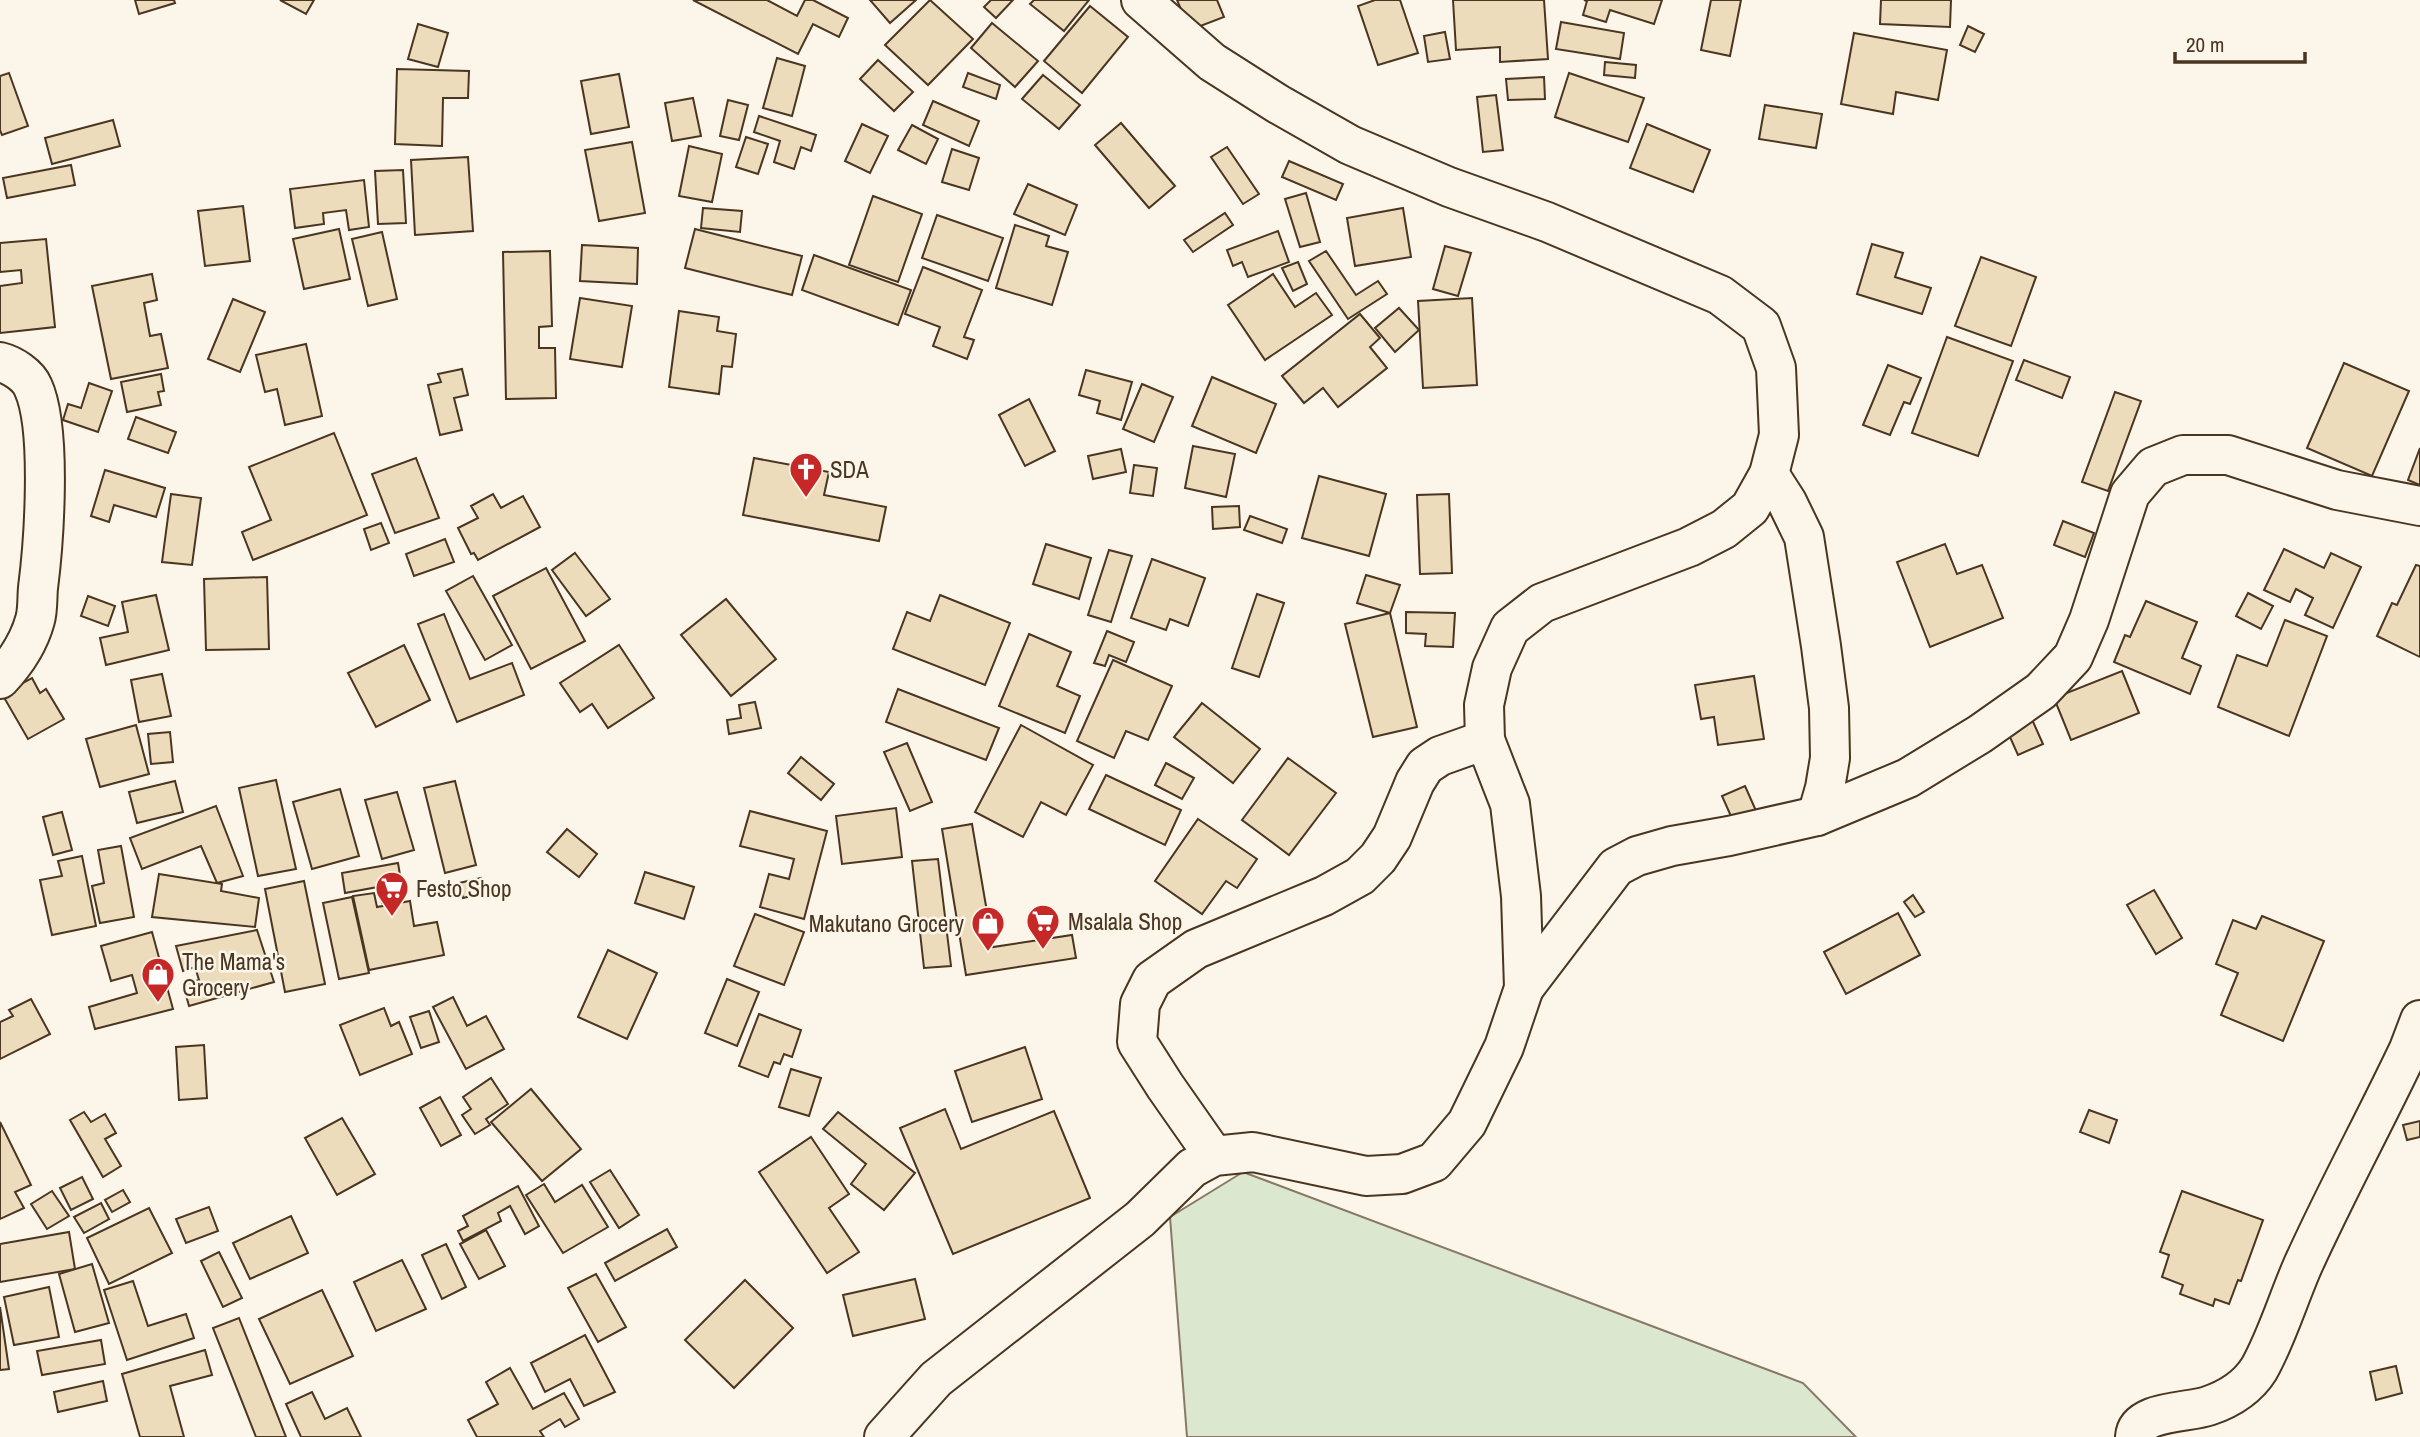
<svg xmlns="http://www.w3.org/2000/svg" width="2420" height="1437" font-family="'Archivo Narrow',sans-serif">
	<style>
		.green { fill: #dce7d0; stroke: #887966; stroke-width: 2 }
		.building { fill: #ecdcbc; stroke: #4a3520; stroke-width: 2 }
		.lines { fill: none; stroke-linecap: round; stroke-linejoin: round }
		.minor-casing { stroke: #4a3520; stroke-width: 42 }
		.minor { stroke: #fbf6e9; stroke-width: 38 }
		.labels { text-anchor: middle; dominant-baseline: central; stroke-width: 5; stroke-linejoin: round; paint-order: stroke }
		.poi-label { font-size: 23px; fill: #4a3520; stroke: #fbf6e9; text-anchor: start }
	</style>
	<rect width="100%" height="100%" fill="#fbf6e9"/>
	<path class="green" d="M1243,1172L1803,1383L1856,1437H1187L1170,1217Z"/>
	<g class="building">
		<path d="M135,0H174L175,3L139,14Z"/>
		<path d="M280,0H314L306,14Z"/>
		<path d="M693,0H767L797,16L805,0H813L848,18L839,37L813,24L798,54Z"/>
		<path d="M870,0H916L890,23Z"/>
		<path d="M930,0L973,39L928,85L885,45Z"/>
		<path d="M991,0H1013L996,18L984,7Z"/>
		<path d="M1034,0H1089L1064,31L1030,4Z"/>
		<path d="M1177,0H1217L1224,17L1190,30Z"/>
		<path d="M1375,0H1400L1418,53L1378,65L1358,6Z"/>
		<path d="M1453,0H1544L1548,59L1500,62V47L1456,50Z"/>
		<path d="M1584,0H1662L1654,24L1610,10L1606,22L1583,15L1587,1Z"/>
		<path d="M1711,0H1741L1730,56L1701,50Z"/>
		<path d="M1881,0H1951L1950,27L1880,24Z"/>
		<path d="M1090,6L1128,37L1082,93L1044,61Z"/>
		<path d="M1561,22L1624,33L1620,59L1556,49Z"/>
		<path d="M992,23L1038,61L1015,87L971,48Z"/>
		<path d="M418,24L448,33L438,67L408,59Z"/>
		<path d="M1968,26L1984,34L1975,52L1960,45Z"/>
		<path d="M1445,32L1450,59L1428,62L1424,36Z"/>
		<path d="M1854,33L1947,50L1938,100L1896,92L1893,114L1841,104Z"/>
		<path d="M777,58L805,66L792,116L763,108Z"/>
		<path d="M878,60L913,92L894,111L860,79Z"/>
		<path d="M1605,62L1636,65L1635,78L1604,75Z"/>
		<path d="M397,69L469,71L468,98H443L442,146L395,144Z"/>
		<path d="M9,73L28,126L2,135L0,130V76Z"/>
		<path d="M968,73L1000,85L996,99L963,87Z"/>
		<path d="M1569,73L1644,98L1628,142L1555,117Z"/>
		<path d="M619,74L629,127L591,134L581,81Z"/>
		<path d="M1043,75L1080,105L1059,129L1022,99Z"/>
		<path d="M1544,77L1545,99L1508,100L1506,79Z"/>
		<path d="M1496,95L1503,150L1483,152L1477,97Z"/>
		<path d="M693,98L701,136L672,141L665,103Z"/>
		<path d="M728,100L748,105L739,140L720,136Z"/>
		<path d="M933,101L979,121L969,146L923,125Z"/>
		<path d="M1765,105L1822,114L1816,148L1759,139Z"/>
		<path d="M759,116L816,135L811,151L801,147L794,169L774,162L780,141L754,132Z"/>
		<path d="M113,120L120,146L52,164L45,138Z"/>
		<path d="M1121,123L1175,186L1149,208L1095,145Z"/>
		<path d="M862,124L888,136L870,173L845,161Z"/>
		<path d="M1647,124L1710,150L1693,192L1630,168Z"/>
		<path d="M912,125L938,139L926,164L898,150Z"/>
		<path d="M746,137L768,144L758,174L736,167Z"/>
		<path d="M632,142L645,213L599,221L585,150Z"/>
		<path d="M689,146L722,154L712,202L679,196Z"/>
		<path d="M1227,147L1259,194L1243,204L1211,157Z"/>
		<path d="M952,149L979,158L969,190L942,182Z"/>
		<path d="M468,157L473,231L415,235L411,160Z"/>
		<path d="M1289,161L1343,184L1336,200L1282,177Z"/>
		<path d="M71,165L75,185L7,198L3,178Z"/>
		<path d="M403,170L406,223L378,224L375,171Z"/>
		<path d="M364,180L369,227L349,230L346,210L323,213L324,224L295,228L290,189Z"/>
		<path d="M1028,184L1077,205L1065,235L1014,214Z"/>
		<path d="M1306,193L1320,242L1300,247L1285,199Z"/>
		<path d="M873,196L922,214L898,282L849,265Z"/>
		<path d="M243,206L250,261L205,266L198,211Z"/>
		<path d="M703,208L742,211L740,232L701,228Z"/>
		<path d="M1403,208L1411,257L1355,266L1347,218Z"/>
		<path d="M1225,213L1233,225L1193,252L1184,240Z"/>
		<path d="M937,215L1003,238L988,281L922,258Z"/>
		<path d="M1015,225L1049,236L1046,246L1068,252L1052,305L996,288Z"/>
		<path d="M339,229L350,279L304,289L293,239Z"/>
		<path d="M695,229L802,256L792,295L685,268Z"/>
		<path d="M1278,231L1289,262L1248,277L1242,262L1233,266L1227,250Z"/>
		<path d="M382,232L397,299L368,306L352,239Z"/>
		<path d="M46,239L55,327L0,333V286L22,283L21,270L0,272V243Z"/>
		<path d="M1872,244L1903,253L1895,277L1931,288L1922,314L1857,294Z"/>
		<path d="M582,245L638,248L637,284L580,281Z"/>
		<path d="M1445,246L1471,253L1458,296L1433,289Z"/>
		<path d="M550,251L552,326L539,327V348H555L556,398L506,399L503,252Z"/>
		<path d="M1326,251L1356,295L1378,281L1387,294L1348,319L1309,261Z"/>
		<path d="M814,255L911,290L898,325L802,290Z"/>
		<path d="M1981,257L2036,277L2011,346L1955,326Z"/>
		<path d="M1298,262L1307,284L1293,291L1282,268Z"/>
		<path d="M923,267L982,290L964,337L974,340L967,359L933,346L940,327L905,314Z"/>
		<path d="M152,274L157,300L144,303L150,336L161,334L168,368L111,379L92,286Z"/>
		<path d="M1273,274L1295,307L1316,293L1332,315L1265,360L1228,305Z"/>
		<path d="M580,298L632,306L622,367L570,359Z"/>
		<path d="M1472,298L1477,385L1423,388L1418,301Z"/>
		<path d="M233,299L265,312L240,372L208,359Z"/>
		<path d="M1399,308L1419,330L1395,352L1375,328Z"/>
		<path d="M679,311L719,317L717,331L736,334L732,367L722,366L719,394L669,387Z"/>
		<path d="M1360,314L1380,338L1370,347L1387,368L1338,407L1323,388L1304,403L1282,376Z"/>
		<path d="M1947,337L2013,361L1978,456L1912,433Z"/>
		<path d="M306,344L322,416L285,425L277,389L265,392L256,355Z"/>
		<path d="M2024,360L2070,377L2062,398L2016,380Z"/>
		<path d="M2344,363L2409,391L2372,476L2307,448Z"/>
		<path d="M1888,365L1921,378L1910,404L1904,402L1890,435L1863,425Z"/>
		<path d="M462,369L468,395L454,398L462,430L440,435L428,385L441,382L438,374Z"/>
		<path d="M1086,370L1132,382L1121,420L1097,413L1100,401L1079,395Z"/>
		<path d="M161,374L164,391L158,392L161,405L127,412L121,382Z"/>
		<path d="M1212,377L1276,404L1256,453L1192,426Z"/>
		<path d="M89,383L112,391L98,432L63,420L68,404L81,408Z"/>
		<path d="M1142,384L1173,397L1154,442L1123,429Z"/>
		<path d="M2115,392L2141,401L2108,491L2082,482Z"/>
		<path d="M1029,399L1055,451L1025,466L999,415Z"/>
		<path d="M136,417L176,432L168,453L128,439Z"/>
		<path d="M334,433L367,515L253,560L242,532L271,520L249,467Z"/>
		<path d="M1193,446L1235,454L1226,497L1185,488Z"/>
		<path d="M2420,448V485L2408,480Z"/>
		<path d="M1121,449L1126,472L1093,479L1088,456Z"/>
		<path d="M416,458L439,518L395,533L372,474Z"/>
		<path d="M754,458L829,472L824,495L886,507L879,541L743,515Z"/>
		<path d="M1134,465L1157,468L1153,496L1130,493Z"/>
		<path d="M105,470L165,488L156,517L114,505L109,522L91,516Z"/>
		<path d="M1319,476L1386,494L1369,556L1302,538Z"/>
		<path d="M171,494L201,498L192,565L162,562Z"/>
		<path d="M493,494L501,508L523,496L540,527L478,560L474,553L471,554L458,528L478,518L471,506Z"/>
		<path d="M1449,494L1452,573L1420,574L1417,495Z"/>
		<path d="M1239,506L1240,527L1213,529L1212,507Z"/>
		<path d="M1250,516L1287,529L1282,543L1244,530Z"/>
		<path d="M2063,521L2094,533L2085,557L2054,545Z"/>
		<path d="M381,523L389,543L371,550L364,529Z"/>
		<path d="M445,539L454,562L414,576L406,554Z"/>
		<path d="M1046,544L1091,558L1079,599L1033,584Z"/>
		<path d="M1945,544L1957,574L1982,565L2003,618L1930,647L1897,562Z"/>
		<path d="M2284,549L2324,568L2331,553L2361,567L2333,628L2305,615L2313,598L2296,589L2290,602L2264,590Z"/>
		<path d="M1109,550L1132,556L1111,622L1088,615Z"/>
		<path d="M575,553L610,599L586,616L552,570Z"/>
		<path d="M1152,559L1205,578L1188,626L1170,619L1166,630L1131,618Z"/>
		<path d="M2416,565L2420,566V657L2377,636L2392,603L2397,605Z"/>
		<path d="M546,568L585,641L531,669L493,596Z"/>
		<path d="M1366,575L1400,585L1390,613L1357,603Z"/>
		<path d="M473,576L512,645L485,660L446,591Z"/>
		<path d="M267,577L269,649L206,650L204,579Z"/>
		<path d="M2248,593L2273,606L2261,629L2236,616Z"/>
		<path d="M1257,594L1284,603L1259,677L1232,668Z"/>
		<path d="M156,595L169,650L106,665L100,638L128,632L122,602Z"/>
		<path d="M940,595L1010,623L985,685L893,649L907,612L930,621Z"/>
		<path d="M88,596L115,606L108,626L81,616Z"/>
		<path d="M726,599L776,659L731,696L681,635Z"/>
		<path d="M2146,601L2197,622L2182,658L2201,666L2190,694L2114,662L2125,635L2130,637Z"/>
		<path d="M1406,612L1455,613L1453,647L1425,646L1426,634L1406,633Z"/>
		<path d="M1390,613L1417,727L1373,737L1345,624Z"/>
		<path d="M444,614L470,679L512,663L524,695L457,722L418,624Z"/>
		<path d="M2285,620L2327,636L2289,736L2218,707L2237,655L2267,666Z"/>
		<path d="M1107,631L1134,642L1126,662L1109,655L1105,666L1094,663Z"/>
		<path d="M1029,634L1071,652L1057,686L1080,696L1065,733L999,706Z"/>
		<path d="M404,645L430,700L376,727L348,673Z"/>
		<path d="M619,645L654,698L608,728L592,704L580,712L560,683Z"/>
		<path d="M1113,660L1172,686L1148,740L1126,731L1114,758L1077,741Z"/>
		<path d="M2122,671L2139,713L2071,740L2054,698Z"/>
		<path d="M162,674L171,716L139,722L131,680Z"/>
		<path d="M1754,676L1764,739L1718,745L1714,717L1701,719L1695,685Z"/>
		<path d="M32,678L40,693L46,689L64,719L28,739L2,694Z"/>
		<path d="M898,689L999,728L986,760L886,722Z"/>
		<path d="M755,702L761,728L729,734L727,720L741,718L739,705Z"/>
		<path d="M1202,703L1260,749L1233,783L1174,737Z"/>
		<path d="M2030,715L2043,744L2018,755L2005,726Z"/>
		<path d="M136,725L149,774L100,787L86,739Z"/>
		<path d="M1021,725L1093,765L1066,815L1041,802L1023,837L975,812Z"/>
		<path d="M170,732L173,762L151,764L148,734Z"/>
		<path d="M907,743L932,802L910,811L884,752Z"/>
		<path d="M801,757L834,784L821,800L788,773Z"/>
		<path d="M1288,758L1336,793L1289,855L1242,820Z"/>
		<path d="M1166,763L1194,778L1182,799L1155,785Z"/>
		<path d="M1106,775L1181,810L1165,845L1089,809Z"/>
		<path d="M276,780L296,869L258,876L239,788Z"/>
		<path d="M175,781L183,812L137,823L129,792Z"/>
		<path d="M455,781L476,865L445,873L424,788Z"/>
		<path d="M1745,786L1757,813L1734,823L1722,796Z"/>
		<path d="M340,789L359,856L312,869L293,802Z"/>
		<path d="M397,792L414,850L382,859L365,800Z"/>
		<path d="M216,806L243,876L217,883L201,846L142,869L130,838Z"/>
		<path d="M896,808L902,857L842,864L836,816Z"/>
		<path d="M750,811L827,831L804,919L760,907L769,874L789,879L794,859L740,846Z"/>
		<path d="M62,812L72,850L53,855L43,817Z"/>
		<path d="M1198,819L1257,859L1237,888L1226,881L1202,914L1155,881Z"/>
		<path d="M972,824L993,947L1072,935L1076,958L966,975L942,829Z"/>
		<path d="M567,829L597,854L579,877L547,852Z"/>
		<path d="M121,846L134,917L100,923L92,886L104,883L98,850Z"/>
		<path d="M82,856L96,926L52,935L40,880L62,876L58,861Z"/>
		<path d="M938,859L951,966L924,968L912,861Z"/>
		<path d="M398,863L404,899L382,903L378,887L345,893L342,873Z"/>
		<path d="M645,872L694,887L684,919L635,903Z"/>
		<path d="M159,874L222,884L221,891L259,898L255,927L152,917Z"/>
		<path d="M481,878L484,893L463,898L459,883Z"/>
		<path d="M304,881L325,984L285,992L265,889Z"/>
		<path d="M2154,890L2182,938L2156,954L2127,905Z"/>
		<path d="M374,893L377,907L410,901L414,926L437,922L444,955L369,970L353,896Z"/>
		<path d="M1913,895L1924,912L1915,917L1904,902Z"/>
		<path d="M352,897L369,973L339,979L323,903Z"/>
		<path d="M1898,913L1920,955L1846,994L1824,952Z"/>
		<path d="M755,914L804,932L784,985L734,966Z"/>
		<path d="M2262,916L2324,941L2283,1041L2221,1015L2238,973L2216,964L2233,920L2256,929Z"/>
		<path d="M257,930L274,982L189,1006L183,984L199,980L195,967L183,971L176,946Z"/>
		<path d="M152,932L173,1009L95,1029L89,1007L137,993L132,975L111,981L101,946Z"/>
		<path d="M608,950L657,973L627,1039L578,1017Z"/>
		<path d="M727,979L759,992L737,1046L705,1033Z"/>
		<path d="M453,997L467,1026L486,1016L504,1049L466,1069L433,1007Z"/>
		<path d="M31,999L50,1034L0,1059V1022L13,1016L9,1010Z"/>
		<path d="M384,1008L391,1026L399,1022L412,1054L360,1075L340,1025Z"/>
		<path d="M429,1011L439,1042L421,1048L410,1017Z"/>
		<path d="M759,1014L801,1030L792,1057L784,1054L780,1064L774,1062L768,1077L739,1066Z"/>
		<path d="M204,1045L207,1098L179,1100L176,1047Z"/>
		<path d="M1025,1047L1042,1099L972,1122L955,1071Z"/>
		<path d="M791,1069L821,1078L809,1116L779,1107Z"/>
		<path d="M491,1078L508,1104L486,1119L490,1125L475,1134L462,1115L471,1109L463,1097Z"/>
		<path d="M531,1089L581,1149L542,1181L491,1122Z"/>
		<path d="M440,1097L461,1135L441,1146L420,1108Z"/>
		<path d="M945,1109L961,1149L1054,1111L1090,1198L953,1254L900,1128Z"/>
		<path d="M2089,1110L2117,1120L2109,1143L2080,1132Z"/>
		<path d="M84,1112L91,1122L105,1114L116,1133L105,1139L121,1166L103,1177L70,1120Z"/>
		<path d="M838,1112L915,1173L884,1210L851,1184L866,1164L823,1129Z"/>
		<path d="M342,1118L375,1174L337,1195L305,1138Z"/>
		<path d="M2420,1121V1137L2407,1140L2403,1125Z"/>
		<path d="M0,1122L31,1185L15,1192L24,1208L0,1219Z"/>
		<path d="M811,1137L849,1194L829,1208L859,1252L827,1273L759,1172Z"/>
		<path d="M610,1170L639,1215L619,1228L590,1182Z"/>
		<path d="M82,1177L93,1199L71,1210L60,1188Z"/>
		<path d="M544,1184L555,1202L582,1185L608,1227L563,1253L526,1195Z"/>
		<path d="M518,1186L539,1226L525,1234L510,1206L498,1213L501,1221L463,1241L458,1231L468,1226L463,1216Z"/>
		<path d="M123,1190L130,1202L112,1212L105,1200Z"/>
		<path d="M52,1191L69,1216L47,1229L31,1204Z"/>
		<path d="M2182,1191L2263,1220L2241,1281L2238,1280L2229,1304L2215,1299L2213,1306L2180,1294L2183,1285L2162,1277L2169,1255L2160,1252Z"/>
		<path d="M101,1203L109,1219L84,1233L74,1217Z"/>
		<path d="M209,1207L218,1231L186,1243L176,1219Z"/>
		<path d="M149,1208L172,1253L109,1284L87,1238Z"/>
		<path d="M291,1216L308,1253L250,1279L233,1243Z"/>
		<path d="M667,1229L677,1247L615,1281L605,1263Z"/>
		<path d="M486,1230L505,1266L479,1279L460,1244Z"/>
		<path d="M69,1232L75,1269L0,1282V1244Z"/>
		<path d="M446,1244L466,1287L442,1299L422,1255Z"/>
		<path d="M219,1252L242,1298L223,1307L201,1261Z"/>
		<path d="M402,1260L426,1309L376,1331L354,1282Z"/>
		<path d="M92,1264L109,1323L75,1332L59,1274Z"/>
		<path d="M596,1274L626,1327L598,1342L568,1288Z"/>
		<path d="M915,1279L925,1319L853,1336L843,1295Z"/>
		<path d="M745,1280L793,1328L734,1388L685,1340Z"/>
		<path d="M133,1281L148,1326L186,1314L194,1338L127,1360L104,1290Z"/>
		<path d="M49,1287L59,1337L14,1345L4,1297Z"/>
		<path d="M322,1290L353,1356L290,1384L259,1319Z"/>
		<path d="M0,1307L9,1369L0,1370Z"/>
		<path d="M239,1318L286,1437H256L213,1328Z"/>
		<path d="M585,1335L615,1392L584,1406L570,1379L545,1392L531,1363Z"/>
		<path d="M101,1340L105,1364L42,1375L37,1351Z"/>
		<path d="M205,1350L212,1375L170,1386L184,1437H140L122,1374Z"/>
		<path d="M2396,1366L2402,1393L2376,1400L2370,1372Z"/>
		<path d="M510,1368L533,1409L564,1393L579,1419L565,1427L560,1419L540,1431L544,1437H477L468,1420L498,1404L486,1382Z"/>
		<path d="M103,1381L107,1401L58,1412L54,1392Z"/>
		<path d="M312,1392L325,1419L347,1408L361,1437H301L286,1404Z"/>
	</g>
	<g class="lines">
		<defs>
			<g id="minor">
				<path d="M0,362C12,365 28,375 33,387C52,428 44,541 38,588C37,598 38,610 35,620C29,642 15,663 0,679"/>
				<path d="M1769,474L1787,502L1804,537L1821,646L1829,708L1830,758L1825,788L1817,816"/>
				<path d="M1524,988L1616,867L1637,856L1672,846L1729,836L1817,816L1908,778L1980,734L2041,691L2073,657L2089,620L2130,494L2153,467L2183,455H2228L2337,490L2420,506"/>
				<path d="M1214,1156L1165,1086L1137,1042L1140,1004L1152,980L1196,949L1324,896L1360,876L1378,858L1392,837L1415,782L1425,766L1440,756L1485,740"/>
				<path d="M884,1437L936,1379L1140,1219L1192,1168L1214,1156L1253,1152L1366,1176L1402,1174L1434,1162L1467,1123L1504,1047L1524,988L1521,896L1510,804L1485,740L1484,705L1492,668L1510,628L1542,603L1689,547L1724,529L1750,508L1769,474L1779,435L1776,368L1761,326L1720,295L1547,222L1449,187L1350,145L1278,104L1212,62L1141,0"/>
				<path d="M2135,1437C2137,1410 2188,1413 2208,1406C2229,1399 2247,1388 2259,1369C2277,1337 2288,1299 2303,1265C2336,1192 2375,1121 2409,1049L2420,1020"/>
			</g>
		</defs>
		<use href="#minor" class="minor-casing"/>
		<use href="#minor" class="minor"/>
	</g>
	<defs>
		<symbol id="church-pin" viewBox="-11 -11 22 30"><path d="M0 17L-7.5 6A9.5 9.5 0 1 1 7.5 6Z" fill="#c62828" stroke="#fbf6e9"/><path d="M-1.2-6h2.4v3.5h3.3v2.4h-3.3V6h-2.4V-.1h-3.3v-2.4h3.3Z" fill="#fff"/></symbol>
		<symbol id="supermarket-pin" viewBox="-11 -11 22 30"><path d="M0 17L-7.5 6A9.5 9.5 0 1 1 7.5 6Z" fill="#c62828" stroke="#fbf6e9"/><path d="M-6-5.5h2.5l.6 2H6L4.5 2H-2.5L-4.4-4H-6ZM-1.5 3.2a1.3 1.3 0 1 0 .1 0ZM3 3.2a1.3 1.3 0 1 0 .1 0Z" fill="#fff"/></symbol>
		<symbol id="shop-pin" viewBox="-11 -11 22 30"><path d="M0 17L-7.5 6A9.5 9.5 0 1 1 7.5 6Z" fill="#c62828" stroke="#fbf6e9"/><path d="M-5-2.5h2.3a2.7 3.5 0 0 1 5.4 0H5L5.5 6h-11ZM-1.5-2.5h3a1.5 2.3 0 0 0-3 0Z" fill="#fff"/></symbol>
	</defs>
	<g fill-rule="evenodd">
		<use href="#church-pin" x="787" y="450" width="38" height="52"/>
		<use href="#supermarket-pin" x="373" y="869" width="38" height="52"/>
		<use href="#supermarket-pin" x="1024" y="902" width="38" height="52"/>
		<use href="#shop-pin" x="969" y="904" width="38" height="52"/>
		<use href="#shop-pin" x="139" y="955" width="38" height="52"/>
	</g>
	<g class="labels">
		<g class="poi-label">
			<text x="830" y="469">SDA</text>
			<text x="416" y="888">Festo Shop</text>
			<text x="1068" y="921">Msalala Shop</text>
			<text x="964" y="923" text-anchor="end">Makutano Grocery</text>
			<text x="182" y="961">The Mama's<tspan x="182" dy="26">Grocery</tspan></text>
		</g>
	</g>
	<path d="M2175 52v10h130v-10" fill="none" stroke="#4a3520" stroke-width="3.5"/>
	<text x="2186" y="52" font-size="21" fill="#4a3520" stroke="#fbf6e9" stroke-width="5" paint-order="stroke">20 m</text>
</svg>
